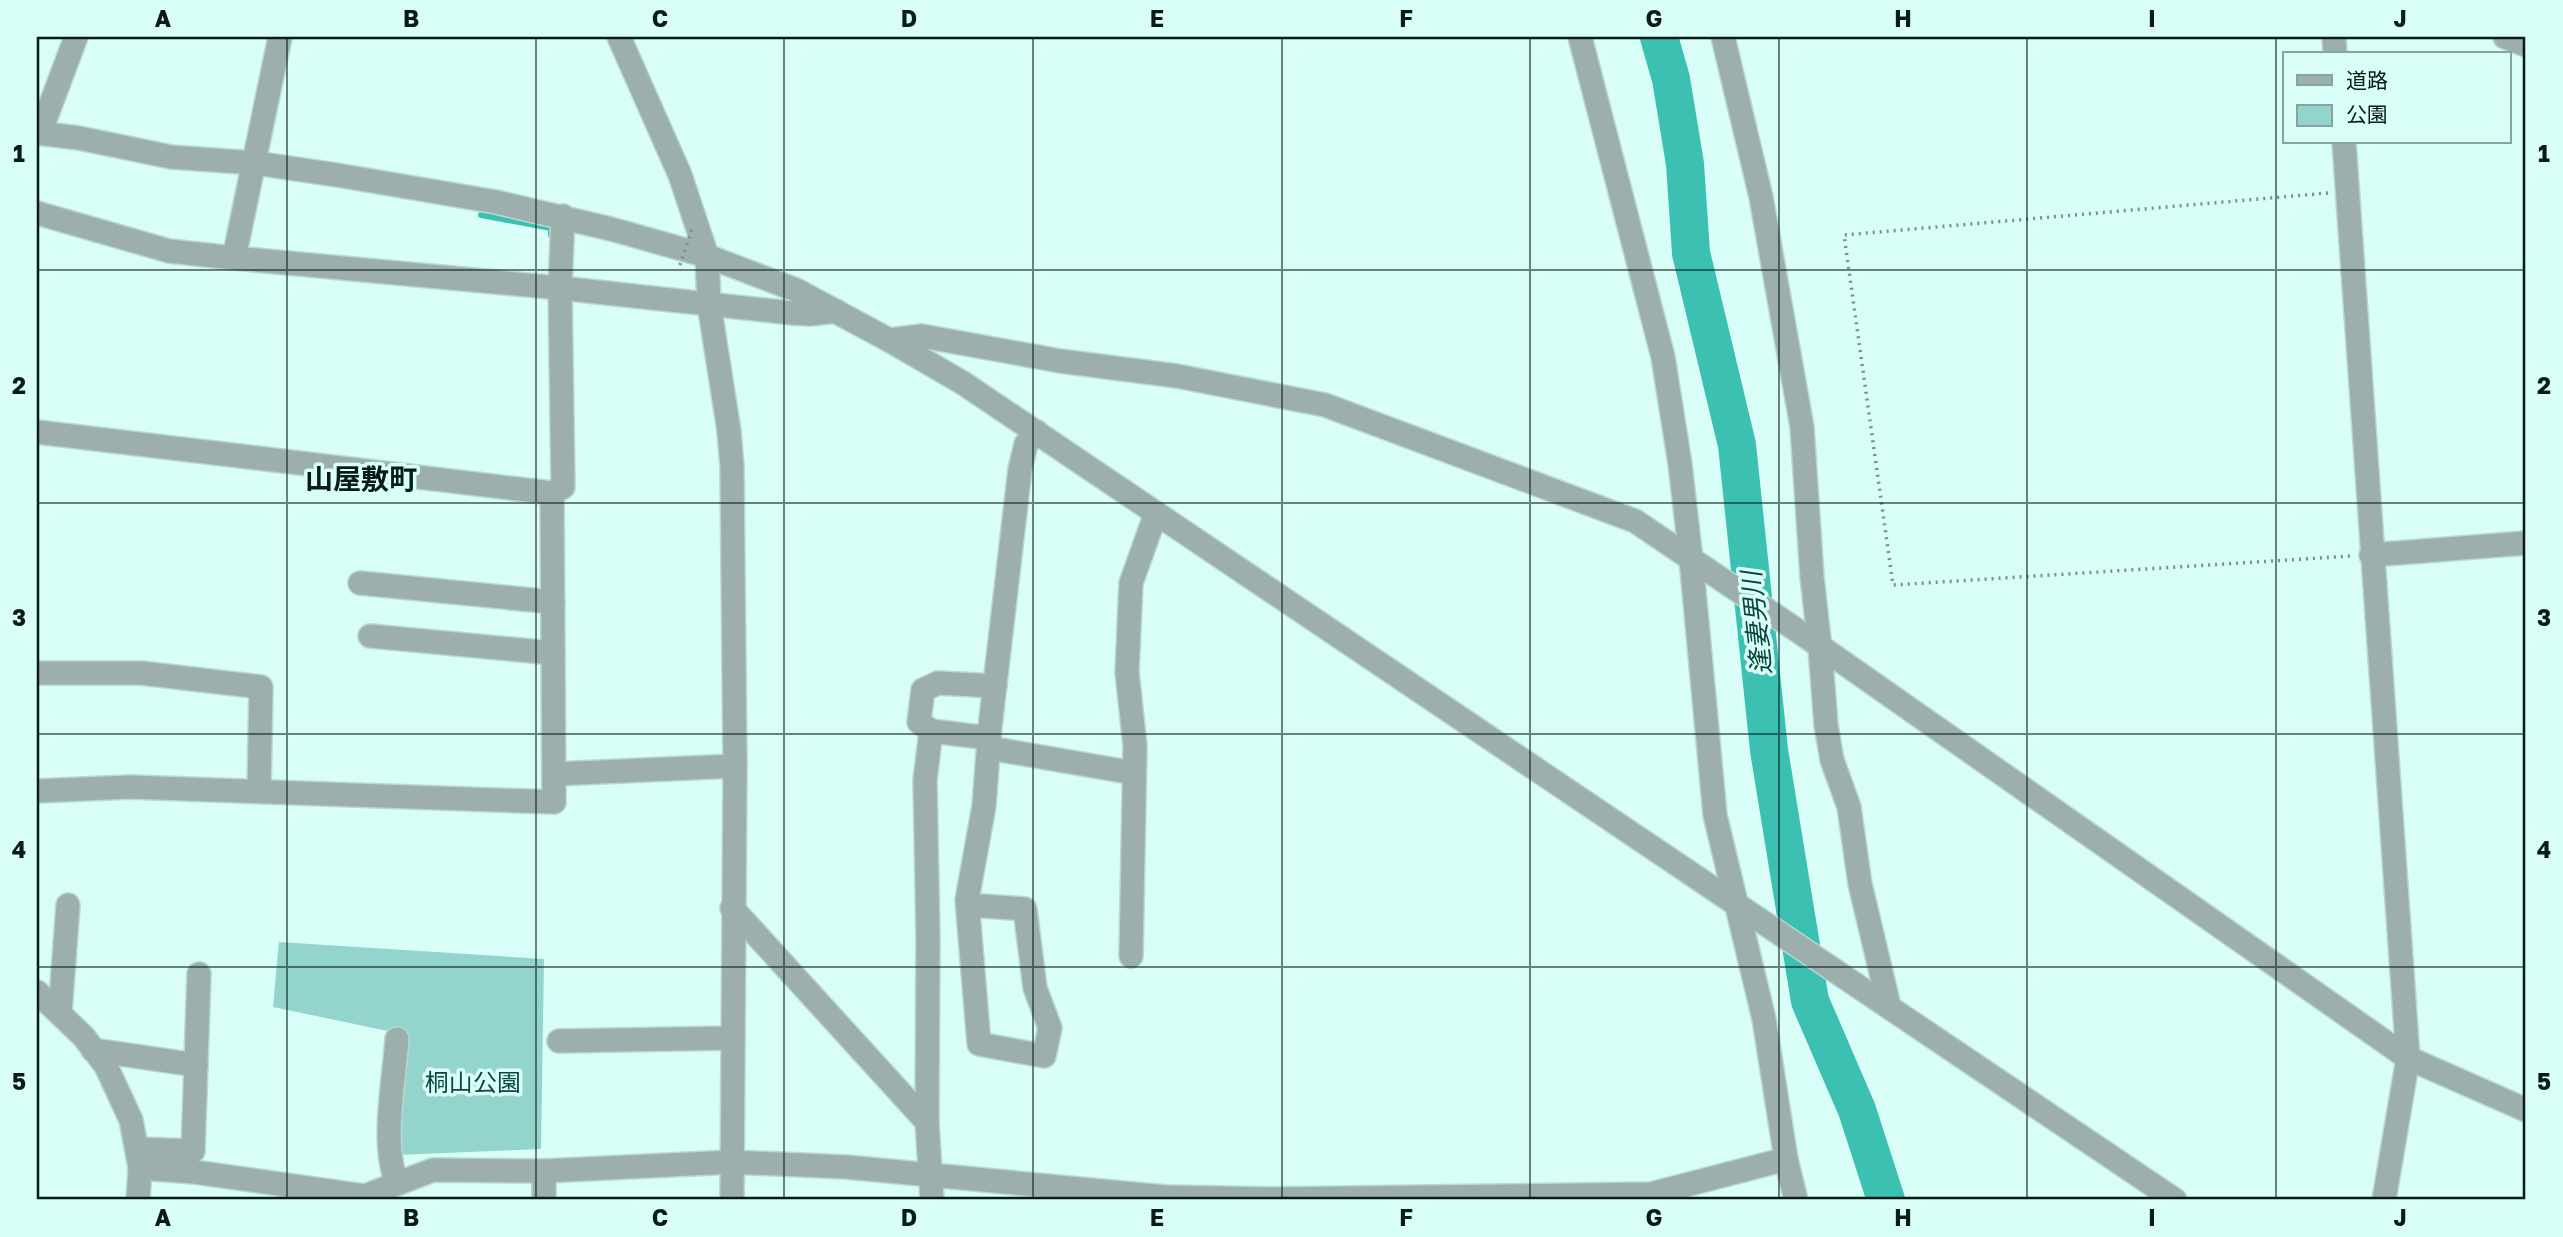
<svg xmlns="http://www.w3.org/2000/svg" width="2563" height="1237" font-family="'Golos Text','Noto Sans JP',sans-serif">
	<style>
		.green { fill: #93d5cc }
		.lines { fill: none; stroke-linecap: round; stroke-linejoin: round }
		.stream { stroke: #3cc0b2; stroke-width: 6 }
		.river { stroke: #3cc0b2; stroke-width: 38 }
		.minor-casing { stroke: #b8d9d3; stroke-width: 26 }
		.path { stroke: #75918d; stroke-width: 3.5; stroke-dasharray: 2 5; stroke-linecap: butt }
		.minor { stroke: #9cafac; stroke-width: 23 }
		.path-bridge { stroke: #75918d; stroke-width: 3.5; stroke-dasharray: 2 5; stroke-linecap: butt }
		.grid { fill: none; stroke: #091b19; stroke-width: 2; stroke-opacity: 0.55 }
		.labels { text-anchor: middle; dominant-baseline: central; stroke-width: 7; stroke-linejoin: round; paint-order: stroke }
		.park-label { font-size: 24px; fill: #0d4741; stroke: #d9fdf7 }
		.water-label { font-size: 26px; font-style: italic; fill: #09443e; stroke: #d9fdf7 }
		.quarter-label { font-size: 28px; font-weight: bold; fill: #091b19; stroke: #d9fdf7 }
		.neatline { fill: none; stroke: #091b19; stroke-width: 2.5 }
		.grid-label { font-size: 23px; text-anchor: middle; font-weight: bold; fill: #091b19 }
	</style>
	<rect width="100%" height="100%" fill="#d9fdf7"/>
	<path class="green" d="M279,942L544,959L541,1149L398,1155L407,1035L273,1007Z"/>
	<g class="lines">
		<path class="stream" d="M481,215L551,228V235"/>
		<path class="river" d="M1659,37L1671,79L1685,164L1691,253L1737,445L1769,750L1810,1001L1857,1110L1886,1200"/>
		<defs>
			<g id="minor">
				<path d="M280,37L234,258L560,288L792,313L810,314L836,311"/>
				<path d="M619,37L680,175L707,256L709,304L729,431L732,467L735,766L732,1200"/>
				<path d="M1580,37L1663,357L1680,464L1691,559L1715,815L1764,1019L1786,1159L1796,1200"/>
				<path d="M1723,37L1761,197L1802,427L1812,577L1820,648L1826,725L1832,760L1849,807L1860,884L1889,1006"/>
				<path d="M2334,37L2335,54"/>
				<path d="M2505,37L2526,45"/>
				<path d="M37,133L79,138L171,157L255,163L337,175L496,202L611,229L707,256L796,290L889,340L963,383L2175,1200"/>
				<path d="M40,133L76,37"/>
				<path d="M2344,142L2408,1058L2384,1200"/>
				<path d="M37,213L169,251L234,258"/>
				<path d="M889,340L922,336L1060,361L1177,376L1325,405L1635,521L1801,633L2408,1058L2526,1110"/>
				<path d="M37,432L552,493"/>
				<path d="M2371,555L2526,543"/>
				<path d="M360,583L553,602"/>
				<path d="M370,636L553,653"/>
				<path d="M37,673H141L261,687L259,791"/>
				<path d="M989,738L931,731L919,722L923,690L938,683L995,686"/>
				<path d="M989,748L1134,773"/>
				<path d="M555,774L735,766"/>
				<path d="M37,791L130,787L554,802L552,493L563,487L560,288L563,216"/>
				<path d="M968,905L1025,909L1035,988L1050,1028L1044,1056L979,1044L967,900L984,806L990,727L1020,469L1026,444L1037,432"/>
				<path d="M732,908L927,1122L932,1200"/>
				<path d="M1131,956L1135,746L1127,672L1131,583L1156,513"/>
				<path d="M37,992L84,1037L106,1066L131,1120L140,1168L138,1200"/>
				<path d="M60,1013L68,905"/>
				<path d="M559,1041L732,1038"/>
				<path d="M93,1050L196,1065"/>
				<path d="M927,1122L928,937L925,780L931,731"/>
				<path d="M137,1149L193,1151L199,974"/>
				<path d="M140,1168L194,1172L365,1196L433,1170L544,1171L732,1162L846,1167L1166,1197L1273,1199L1651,1194L1786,1159"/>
				<path d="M544,1171V1200"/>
				<path d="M397,1183C381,1144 394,1082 397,1039"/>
			</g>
		</defs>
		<use href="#minor" class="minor-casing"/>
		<path class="path" d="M2328,193L1844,235L1893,585L2351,556"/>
		<use href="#minor" class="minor"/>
		<path class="path-bridge" d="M680,265L692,229"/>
	</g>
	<path class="grid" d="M287,37V1200M536,37V1200M784,37V1200M1033,37V1200M1282,37V1200M1530,37V1200M1779,37V1200M2027,37V1200M2276,37V1200M37,270H2526M37,503H2526M37,734H2526M37,967H2526"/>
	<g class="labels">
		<g class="park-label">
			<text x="473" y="1081">桐山公園</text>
		</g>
		<g class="water-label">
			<text transform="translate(1756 623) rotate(-96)">逢妻男川</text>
		</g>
		<g class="quarter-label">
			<text x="361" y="478">山屋敷町</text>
		</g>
	</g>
	<rect width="2563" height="1237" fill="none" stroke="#d9fdf7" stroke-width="77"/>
	<rect x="2283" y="52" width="228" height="91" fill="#d9fdf7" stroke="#86a39e" stroke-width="2"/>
	<rect x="2297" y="75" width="35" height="10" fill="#9cafac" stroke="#86a39e" stroke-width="2"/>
	<text x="2346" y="88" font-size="21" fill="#091b19">道路</text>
	<rect x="2297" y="105" width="35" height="21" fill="#93d5cc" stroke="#86a39e" stroke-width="2"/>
	<text x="2346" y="122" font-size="21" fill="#091b19">公園</text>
	<rect x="38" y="38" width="2486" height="1160" class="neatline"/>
	<g class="grid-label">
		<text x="163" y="27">A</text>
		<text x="411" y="27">B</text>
		<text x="660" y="27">C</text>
		<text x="909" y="27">D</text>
		<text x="1157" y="27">E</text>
		<text x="1406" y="27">F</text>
		<text x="1654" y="27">G</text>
		<text x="1903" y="27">H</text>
		<text x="2152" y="27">I</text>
		<text x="2400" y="27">J</text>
		<text x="19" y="162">1</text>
		<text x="2544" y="162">1</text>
		<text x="19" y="394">2</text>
		<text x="2544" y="394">2</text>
		<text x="19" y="626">3</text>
		<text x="2544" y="626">3</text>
		<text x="19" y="858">4</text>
		<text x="2544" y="858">4</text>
		<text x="19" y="1090">5</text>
		<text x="2544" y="1090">5</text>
		<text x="163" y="1226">A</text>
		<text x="411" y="1226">B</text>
		<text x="660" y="1226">C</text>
		<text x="909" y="1226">D</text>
		<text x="1157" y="1226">E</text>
		<text x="1406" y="1226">F</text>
		<text x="1654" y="1226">G</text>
		<text x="1903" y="1226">H</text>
		<text x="2152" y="1226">I</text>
		<text x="2400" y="1226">J</text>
	</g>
</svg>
